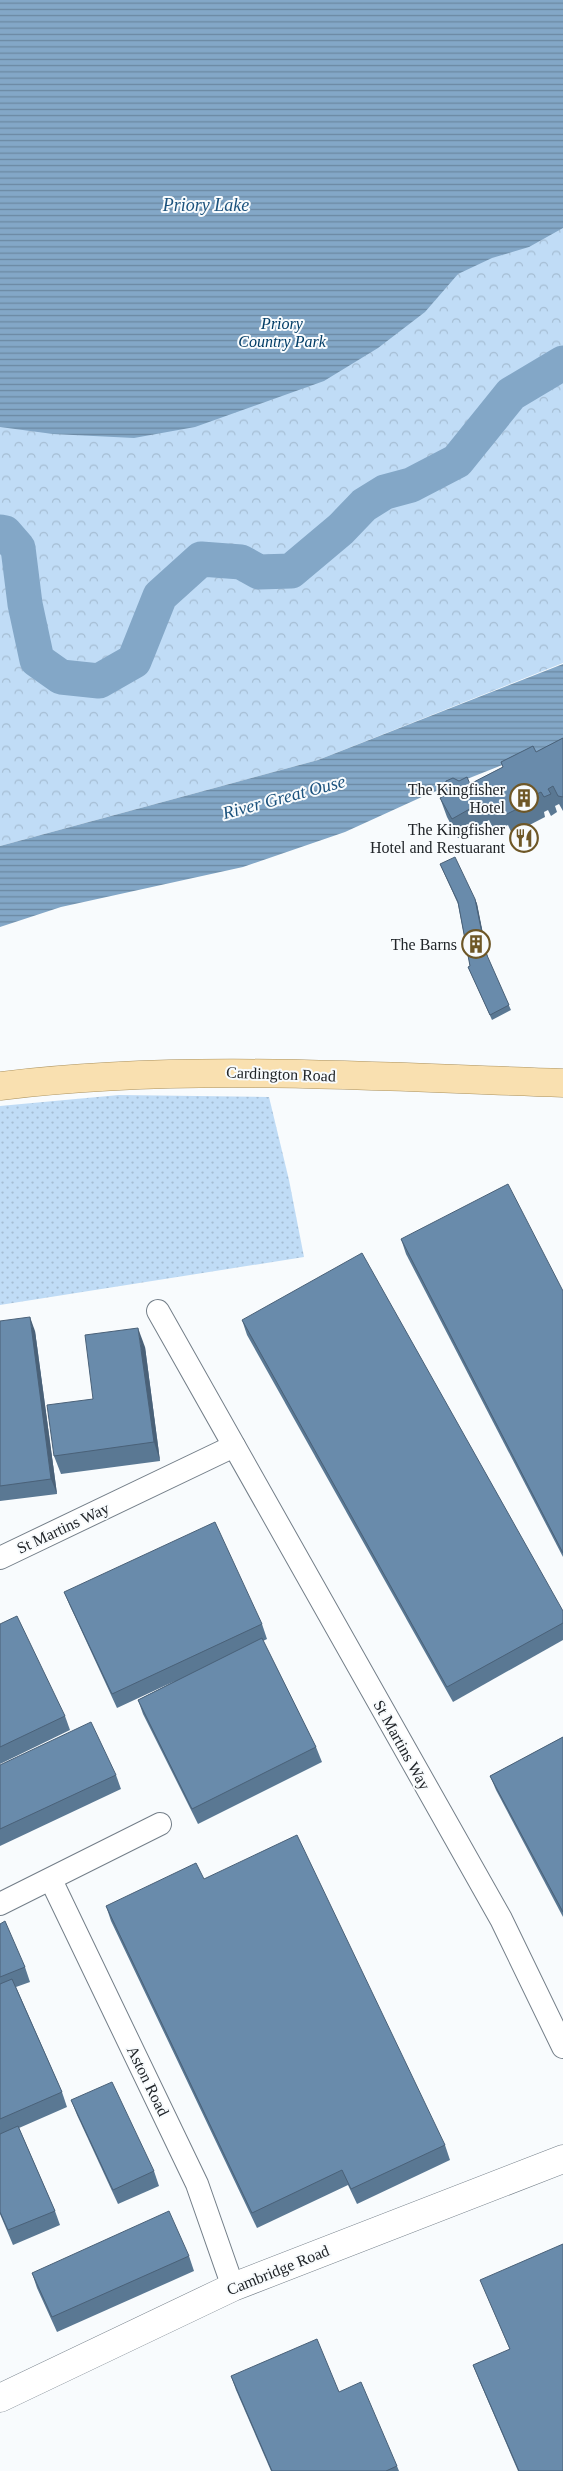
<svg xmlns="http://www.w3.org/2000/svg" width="563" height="2471" font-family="'Times New Roman',serif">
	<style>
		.grass { fill: url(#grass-dots) }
		.park { fill: url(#park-crowns) }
		.water { fill: url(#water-rules) }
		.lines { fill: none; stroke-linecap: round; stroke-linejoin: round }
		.river { stroke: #83a7c7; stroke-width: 35 }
		.street-casing { stroke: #747f89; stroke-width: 24 }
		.secondary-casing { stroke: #747f89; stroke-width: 29 }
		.primary-casing { stroke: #ab925f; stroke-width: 29 }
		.street { stroke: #fff; stroke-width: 22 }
		.secondary { stroke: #fff; stroke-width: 28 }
		.primary { stroke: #f9e0b0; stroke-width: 28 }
		.wall { fill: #5a7893 }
		.shaded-wall { fill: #4a6178 }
		.building { fill: #698bab; stroke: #4a6178 }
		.labels { text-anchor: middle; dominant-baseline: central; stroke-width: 4; stroke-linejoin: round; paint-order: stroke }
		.park-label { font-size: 16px; font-style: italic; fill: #003c66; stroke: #f8fbfd }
		.poi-label { font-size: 16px; fill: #212529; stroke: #f8fbfd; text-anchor: end }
		.street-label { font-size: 16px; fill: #212529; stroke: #f8fbfd }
		.water-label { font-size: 18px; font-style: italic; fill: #1b527d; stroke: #f8fbfd }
	</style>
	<defs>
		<pattern id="grass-dots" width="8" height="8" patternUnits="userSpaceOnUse" patternTransform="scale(1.25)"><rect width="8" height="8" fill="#c0dcf6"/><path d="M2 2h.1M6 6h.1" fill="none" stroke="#a5bdd3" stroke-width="1.8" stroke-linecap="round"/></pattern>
		<pattern id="park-crowns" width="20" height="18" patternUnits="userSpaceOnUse" patternTransform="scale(1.25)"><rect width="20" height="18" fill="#c0dcf6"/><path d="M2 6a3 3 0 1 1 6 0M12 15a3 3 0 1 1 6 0" fill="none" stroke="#a5bdd3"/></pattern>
		<pattern id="water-rules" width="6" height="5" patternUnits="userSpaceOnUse" patternTransform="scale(1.25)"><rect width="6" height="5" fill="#83a7c7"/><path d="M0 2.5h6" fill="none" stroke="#6b88a2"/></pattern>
	</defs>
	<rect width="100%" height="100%" fill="#f8fbfd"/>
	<path class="grass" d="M119,1095L269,1097L289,1180L304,1257L0,1305V1106Z"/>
	<path class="park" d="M0,0H563V663L318,760L0,846Z"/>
	<g class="water">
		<path d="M0,0H563V228L529,247L492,258L458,274L425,312L378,348L324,381L195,427L134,438L53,434L0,427Z"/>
		<path d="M563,664V741L424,796L345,832L243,867L61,907L0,927V846L318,760Z"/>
	</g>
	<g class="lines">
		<path class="river" d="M0,532L5,533L18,548L25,604L37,660L61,677L99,681L134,661L160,596L201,559L241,562L259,572L291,571L341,529L364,505L385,492L411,485L457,461L511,394L563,363"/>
		<defs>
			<g id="street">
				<path d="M158,1311L501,1919L563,2047"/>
				<path d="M0,1558L234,1446"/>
				<path d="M51,1880L197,2184L233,2287"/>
				<path d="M0,1904L160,1824"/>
			</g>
			<path id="secondary" d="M0,2398L233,2287L563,2159"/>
			<path id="primary" d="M0,1086C187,1063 376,1077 563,1083"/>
		</defs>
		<use href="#street" class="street-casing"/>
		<use href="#secondary" class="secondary-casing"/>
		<use href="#primary" class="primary-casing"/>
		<use href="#street" class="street"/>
		<use href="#secondary" class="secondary"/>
		<use href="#primary" class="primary"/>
	</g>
	<g class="wall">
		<path d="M563,738V811L559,804L555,806L557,812L551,816L548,810L544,812L545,817L512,834L508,825L495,832L489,820L458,838L447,817L440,798L447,795L445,787L459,781L470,784L503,767L501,762L536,752Z"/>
		<path d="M440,864L475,899L477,904L487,957L511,1010L492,1020L468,967L470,966L458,904Z"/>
		<path d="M401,1239L563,1291V1557L406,1254Z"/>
		<path d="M242,1320L563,1611V1640L453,1702L247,1335Z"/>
		<path d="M0,1321L35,1331L57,1494L0,1501Z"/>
		<path d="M145,1347L160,1461L61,1474L54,1456L93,1399Z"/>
		<path d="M64,1592L262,1624L267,1639L263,1641L316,1747L322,1762L198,1824L143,1714L138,1700L175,1681L117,1708L70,1606Z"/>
		<path d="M0,1624L65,1716L70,1730L0,1764Z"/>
		<path d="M563,1737V1917L496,1790L490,1776Z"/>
		<path d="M0,1765L116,1775L121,1789L0,1846Z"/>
		<path d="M204,1879L445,2145L450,2160L357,2204L348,2185L257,2228L111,1921L106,1906Z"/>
		<path d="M0,1924L25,1967L30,1982L16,1987L62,2092L67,2107L19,2128L55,2211L60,2225L13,2245L0,2214Z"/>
		<path d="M71,2100L154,2171L159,2186L118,2204L77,2115Z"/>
		<path d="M189,2256L194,2271L57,2332L37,2288L32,2273Z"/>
		<path d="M480,2280L563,2471H518L479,2380L473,2365L510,2350Z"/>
		<path d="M231,2376L339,2392L397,2466L399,2471H271L236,2390Z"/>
	</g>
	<g class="shaded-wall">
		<path d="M475,899L477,904L488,958L486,953Z"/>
		<path d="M30,1317L35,1331L57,1494L51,1479Z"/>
		<path d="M138,1328L145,1347L160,1461L154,1442Z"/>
	</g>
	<g class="building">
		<path d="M563,738V797L558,796L553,786L548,789L551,794L544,797L541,792L537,794L539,798L505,815L501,807L488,813L482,802L452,819L440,798L448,794L445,787L446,781L453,778L459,781L467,777L470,784L503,767L501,762L533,746L536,752Z"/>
		<path d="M455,857L475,899L486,953L509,1005L490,1015L468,967L470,966L458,902L440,864Z"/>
		<path d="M508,1184L563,1291V1553L401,1239Z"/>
		<path d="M362,1253L563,1611V1623L447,1687L242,1320Z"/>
		<path d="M30,1317L51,1479L0,1486V1321Z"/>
		<path d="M138,1328L154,1442L54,1456L47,1405L93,1399L85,1335Z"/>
		<path d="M215,1522L262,1624L112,1694L64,1592Z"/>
		<path d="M17,1616L65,1716L0,1747V1624Z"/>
		<path d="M262,1638L316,1747L192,1809L138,1700Z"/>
		<path d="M91,1722L116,1775L0,1829V1765Z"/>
		<path d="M563,1737V1912L490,1776Z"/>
		<path d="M297,1835L445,2145L351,2189L342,2170L252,2213L106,1906L196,1863L204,1879Z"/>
		<path d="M5,1921L25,1967L0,1977V1924Z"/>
		<path d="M12,1979L62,2092L0,2119V1984Z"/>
		<path d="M112,2082L154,2171L113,2190L71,2100Z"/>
		<path d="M18,2126L55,2211L8,2230L0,2212V2134Z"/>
		<path d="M169,2211L189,2256L52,2317L32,2273Z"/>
		<path d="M563,2244V2471H519L473,2365L510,2349L480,2280Z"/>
		<path d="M317,2339L339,2392L361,2382L397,2466L386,2471H272L231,2376Z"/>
	</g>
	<defs>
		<symbol id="building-ring" viewBox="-11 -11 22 22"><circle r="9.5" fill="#f8fbfd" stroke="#6e5727" stroke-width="1.5"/><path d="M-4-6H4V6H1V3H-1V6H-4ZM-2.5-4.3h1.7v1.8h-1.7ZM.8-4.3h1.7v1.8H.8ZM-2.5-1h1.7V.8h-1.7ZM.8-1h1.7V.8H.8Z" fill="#6e5727"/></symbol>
		<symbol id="restaurant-ring" viewBox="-11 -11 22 22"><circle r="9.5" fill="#f8fbfd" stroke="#6e5727" stroke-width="1.5"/><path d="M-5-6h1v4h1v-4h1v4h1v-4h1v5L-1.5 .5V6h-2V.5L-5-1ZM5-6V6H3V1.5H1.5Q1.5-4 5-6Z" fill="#6e5727"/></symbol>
	</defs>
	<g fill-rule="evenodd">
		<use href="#building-ring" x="508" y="782" width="32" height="32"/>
		<use href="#restaurant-ring" x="508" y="822" width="32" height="32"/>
		<use href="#building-ring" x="460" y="928" width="32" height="32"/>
	</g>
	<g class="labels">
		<g class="park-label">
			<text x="282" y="323">Priory<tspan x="282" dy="18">Country Park</tspan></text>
		</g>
		<g class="poi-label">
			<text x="505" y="789">The Kingfisher<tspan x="505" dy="18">Hotel</tspan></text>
			<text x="505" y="829">The Kingfisher<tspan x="505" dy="18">Hotel and Restuarant</tspan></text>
			<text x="457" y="944">The Barns</text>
		</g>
		<g class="street-label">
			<text transform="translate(281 1074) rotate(2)">Cardington Road</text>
			<text transform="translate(63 1528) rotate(-25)">St Martins Way</text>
			<text transform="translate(402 1745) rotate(61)">St Martins Way</text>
			<text transform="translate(148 2081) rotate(64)">Aston Road</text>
			<text transform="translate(278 2270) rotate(-22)">Cambridge Road</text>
		</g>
		<g class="water-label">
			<text x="206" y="205">Priory Lake</text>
			<text transform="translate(284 797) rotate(-15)">River Great Ouse</text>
		</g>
	</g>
</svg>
